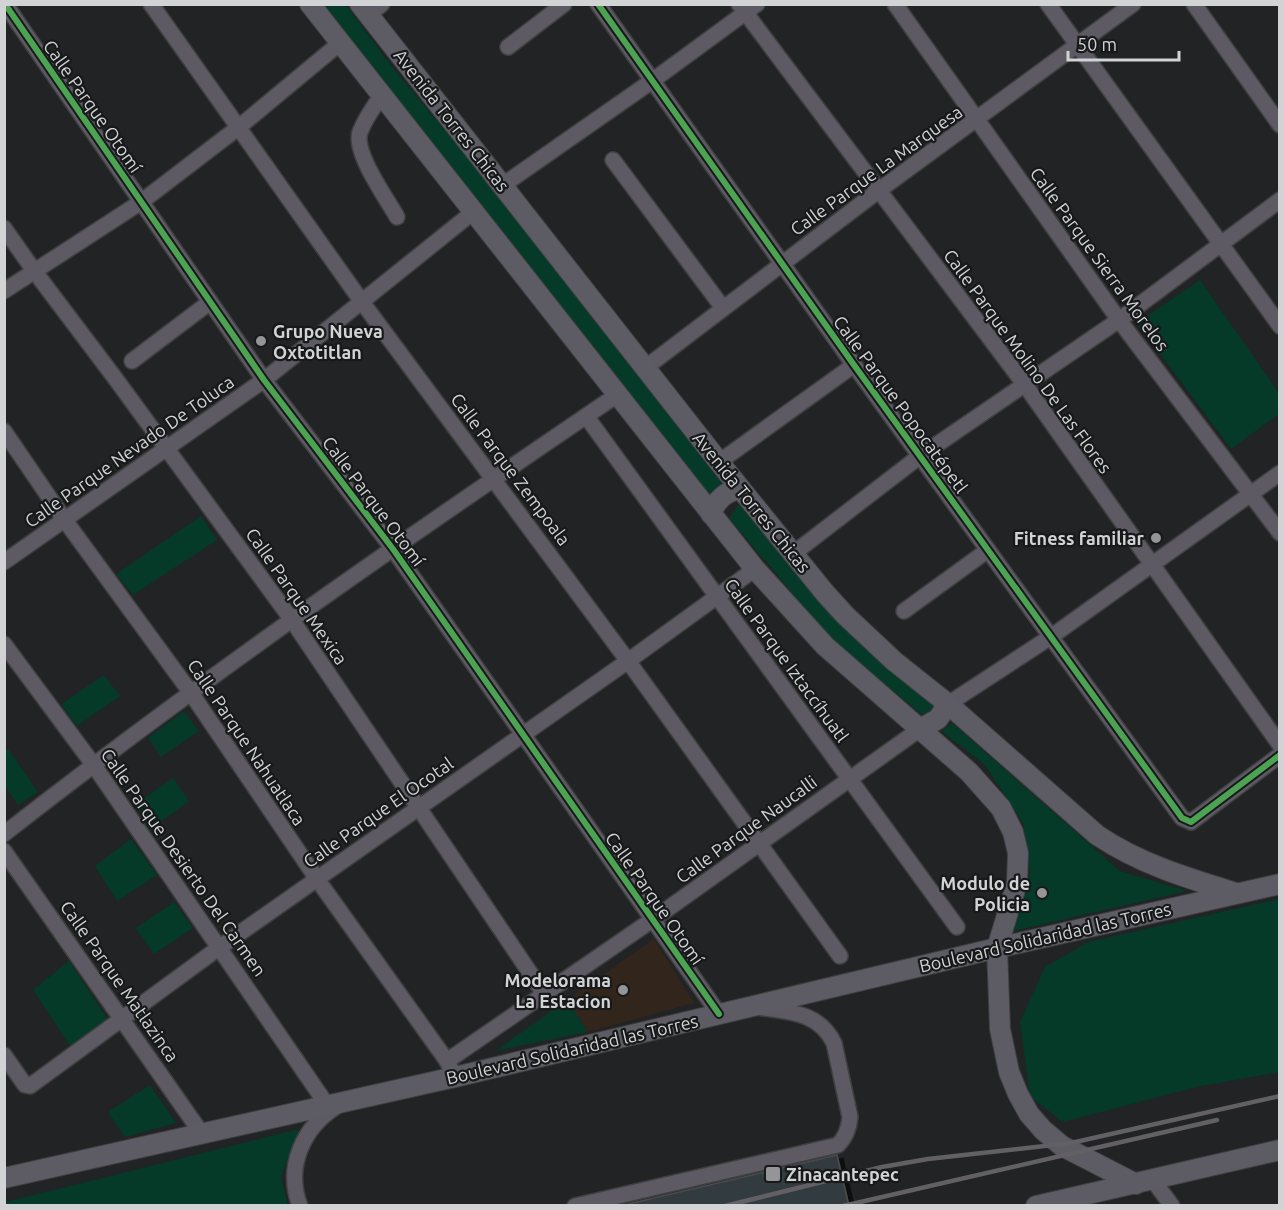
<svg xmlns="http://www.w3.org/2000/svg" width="1284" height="1210" font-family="Ubuntu,sans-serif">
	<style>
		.commercial { fill: #32261c }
		.green { fill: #043a27 }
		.building { fill: #313b41; stroke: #4b4c4d; stroke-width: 1.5; filter: url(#shadow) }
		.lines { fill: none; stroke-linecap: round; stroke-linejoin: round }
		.minor-casing { stroke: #3e3f3f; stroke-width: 18 }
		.major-casing { stroke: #3e3f3f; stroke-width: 22 }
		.minor { stroke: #5d5a64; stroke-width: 15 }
		.major { stroke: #5d5c65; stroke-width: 20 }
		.rail { stroke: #626065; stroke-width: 4.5 }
		.cycleway-casing { stroke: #17191b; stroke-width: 10 }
		.cycleway { stroke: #4ca352; stroke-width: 6 }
		.poi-dot { fill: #939596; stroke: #17191b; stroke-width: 2 }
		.labels { text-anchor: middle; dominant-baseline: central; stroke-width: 4.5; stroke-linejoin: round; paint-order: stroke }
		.street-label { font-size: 18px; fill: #d1d3d4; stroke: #17191b }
		.poi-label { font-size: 18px; font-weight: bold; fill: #d1d3d4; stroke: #17191b; text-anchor: end }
	</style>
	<defs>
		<filter id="shadow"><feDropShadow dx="6" dy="3.5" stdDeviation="0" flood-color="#0009"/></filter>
	</defs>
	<rect width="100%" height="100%" fill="#212324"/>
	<path class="commercial" d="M654,939L694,1003L588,1032L567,1000Z"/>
	<g class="green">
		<path d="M324,5H346L392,67L508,206L725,484L712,497Z"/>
		<path d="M1200,280L1279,393V414L1231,449L1137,323Z"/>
		<path d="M739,504L845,623L936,706L925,717L832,640L729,518Z"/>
		<path d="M201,516L217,540L133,595L116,574Z"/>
		<path d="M104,675L120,696L77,726L61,704Z"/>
		<path d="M184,711L199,731L161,757L148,738Z"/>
		<path d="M952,723L1120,871L1187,891L1014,931L1030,872L1023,823L985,765L941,731Z"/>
		<path d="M8,749L38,792L18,805L5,786V751Z"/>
		<path d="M173,778L189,801L149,830L136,804Z"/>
		<path d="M131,839L157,875L117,901L95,866Z"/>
		<path d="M1279,899V1072L1197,1087L1063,1122L1030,1097L1020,1022L1045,967L1088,942Z"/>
		<path d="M174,902L193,928L154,954L136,928Z"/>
		<path d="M69,961L109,1021L72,1049L33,990Z"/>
		<path d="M567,1000L588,1032L495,1051Z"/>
		<path d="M150,1085L176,1123L125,1137L108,1112Z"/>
		<path d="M299,1129L281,1177L288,1205H5V1202Z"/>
	</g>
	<path class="building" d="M837,1155L849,1206H620Z"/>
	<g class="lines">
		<defs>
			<g id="minor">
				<path d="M5,4L264,380L393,549L719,1014"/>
				<path d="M151,4L362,302L628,661L840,956"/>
				<path d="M598,4L854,365L1182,818L1191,822L1280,755"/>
				<path d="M739,4L1025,385L1280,745"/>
				<path d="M895,4L1119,320L1280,533"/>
				<path d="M1048,4L1280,326"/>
				<path d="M1194,4L1280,125"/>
				<path d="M369,15L382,4"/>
				<path d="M508,47L564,4"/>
				<path d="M382,95C374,106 365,119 360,132C353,152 387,199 397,217"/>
				<path d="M613,160L723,308"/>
				<path d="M503,185L652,81L757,4"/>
				<path d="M4,228L35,272L115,378L292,620L545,995"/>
				<path d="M4,291L141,202L239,127L340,43"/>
				<path d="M132,361L210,302"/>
				<path d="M645,368L878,191L1133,4"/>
				<path d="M586,416L957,927"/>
				<path d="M4,431L64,519L191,693L317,879L447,1061L455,1077"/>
				<path d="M719,462L854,365"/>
				<path d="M794,553L920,456L1119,320L1280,200"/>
				<path d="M4,562L264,380L472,213"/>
				<path d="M904,611L988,550"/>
				<path d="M4,644L93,764L327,1105"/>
				<path d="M948,704L1052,636L1280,473"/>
				<path d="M4,834C202,679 409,536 617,395"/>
				<path d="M4,851L202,1134"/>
				<path d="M4,1055L25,1085L30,1086L220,947L628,661L755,569"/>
				<path d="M447,1061L652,920L920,729"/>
				<path d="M1153,1180L1172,1206"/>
				<path d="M300,1206C285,1167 303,1127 337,1106"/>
				<path d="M575,1206L838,1145C846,1137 849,1129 850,1117L834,1043C818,1011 788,1012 757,1007"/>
			</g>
			<g id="major">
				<path d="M310,4L755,569L825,646L969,772L1001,808L1013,832L1018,853L1017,883L997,948L1000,1029L1009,1072L1018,1094L1029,1114L1043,1130L1062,1146L1136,1184"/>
				<path d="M360,4L719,462L825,593L845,615L894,661L948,704L1097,835C1140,864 1187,878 1236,893"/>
				<path d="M711,514C716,500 726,491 740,489"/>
				<path d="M920,729L938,719L948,704"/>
				<path d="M4,1178L455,1077L997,948L1280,884"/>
				<path d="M1036,1206L1280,1150"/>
			</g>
		</defs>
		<use href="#minor" class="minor-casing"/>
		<use href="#major" class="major-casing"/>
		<use href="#minor" class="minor"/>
		<use href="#major" class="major"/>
		<g class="rail">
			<path d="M725,1206L882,1167L928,1159L1071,1143L1280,1096"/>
			<path d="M843,1206L1217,1120"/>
		</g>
		<defs>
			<g id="cycleway">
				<path d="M5,4L264,380L393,549L719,1014"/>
				<path d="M598,4L854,365L1182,818L1191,822L1280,755"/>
			</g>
		</defs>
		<use href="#cycleway" class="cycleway-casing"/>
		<use href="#cycleway" class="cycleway"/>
	</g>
	<g class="poi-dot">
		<circle cx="261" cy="341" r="6"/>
		<circle cx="1156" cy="538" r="6"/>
		<circle cx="1042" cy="893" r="6"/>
		<circle cx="623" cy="990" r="6"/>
		<rect x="765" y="1166" width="16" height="16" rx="3"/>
	</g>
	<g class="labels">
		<g class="street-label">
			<text transform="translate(93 106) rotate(55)">Calle Parque Otomí</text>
			<text transform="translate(452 120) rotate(52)">Avenida Torres Chicas</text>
			<text transform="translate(876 170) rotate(-36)">Calle Parque La Marquesa</text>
			<text transform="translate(1100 259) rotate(54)">Calle Parque Sierra Morelos</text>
			<text transform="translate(1028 361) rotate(54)">Calle Parque Molino De Las Flores</text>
			<text transform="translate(901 404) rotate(54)">Calle Parque Popocatépetl</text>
			<text transform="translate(129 451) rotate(-35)">Calle Parque Nevado De Toluca</text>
			<text transform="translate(511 469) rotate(53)">Calle Parque Zempoala</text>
			<text transform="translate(374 501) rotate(53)">Calle Parque Otomí</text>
			<text transform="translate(752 502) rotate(51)">Avenida Torres Chicas</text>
			<text transform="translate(297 596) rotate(55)">Calle Parque Mexica</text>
			<text transform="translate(787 660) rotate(54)">Calle Parque Iztaccíhuatl</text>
			<text transform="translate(247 742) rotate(56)">Calle Parque Nahuatlaca</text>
			<text transform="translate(378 812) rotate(-35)">Calle Parque El Ocotal</text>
			<text transform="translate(746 829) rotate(-36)">Calle Parque Naucalli</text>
			<text transform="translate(184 862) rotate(55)">Calle Parque Desierto Del Carmen</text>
			<text transform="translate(655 898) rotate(55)">Calle Parque Otomí</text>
			<text transform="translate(1045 937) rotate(-13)">Boulevard Solidaridad las Torres</text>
			<text transform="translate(120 981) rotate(55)">Calle Parque Matlazinca</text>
			<text transform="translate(572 1049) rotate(-13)">Boulevard Solidaridad las Torres</text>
		</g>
		<g class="poi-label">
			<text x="273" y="331" text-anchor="start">Grupo Nueva<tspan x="273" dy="21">Oxtotitlan</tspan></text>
			<text x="1144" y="538">Fitness familiar</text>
			<text x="1030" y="883">Modulo de<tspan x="1030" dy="21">Policia</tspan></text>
			<text x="611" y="980">Modelorama<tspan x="611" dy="21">La Estacion</tspan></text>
			<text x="786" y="1174" text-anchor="start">Zinacantepec</text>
		</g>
	</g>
	<rect width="1284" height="1210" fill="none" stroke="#d1d3d4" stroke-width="12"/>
	<path d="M1068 51v9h111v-9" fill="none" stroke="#d1d3d4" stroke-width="3"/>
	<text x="1077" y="51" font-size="18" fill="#d1d3d4" stroke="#17191b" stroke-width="4.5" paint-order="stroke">50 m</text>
</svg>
